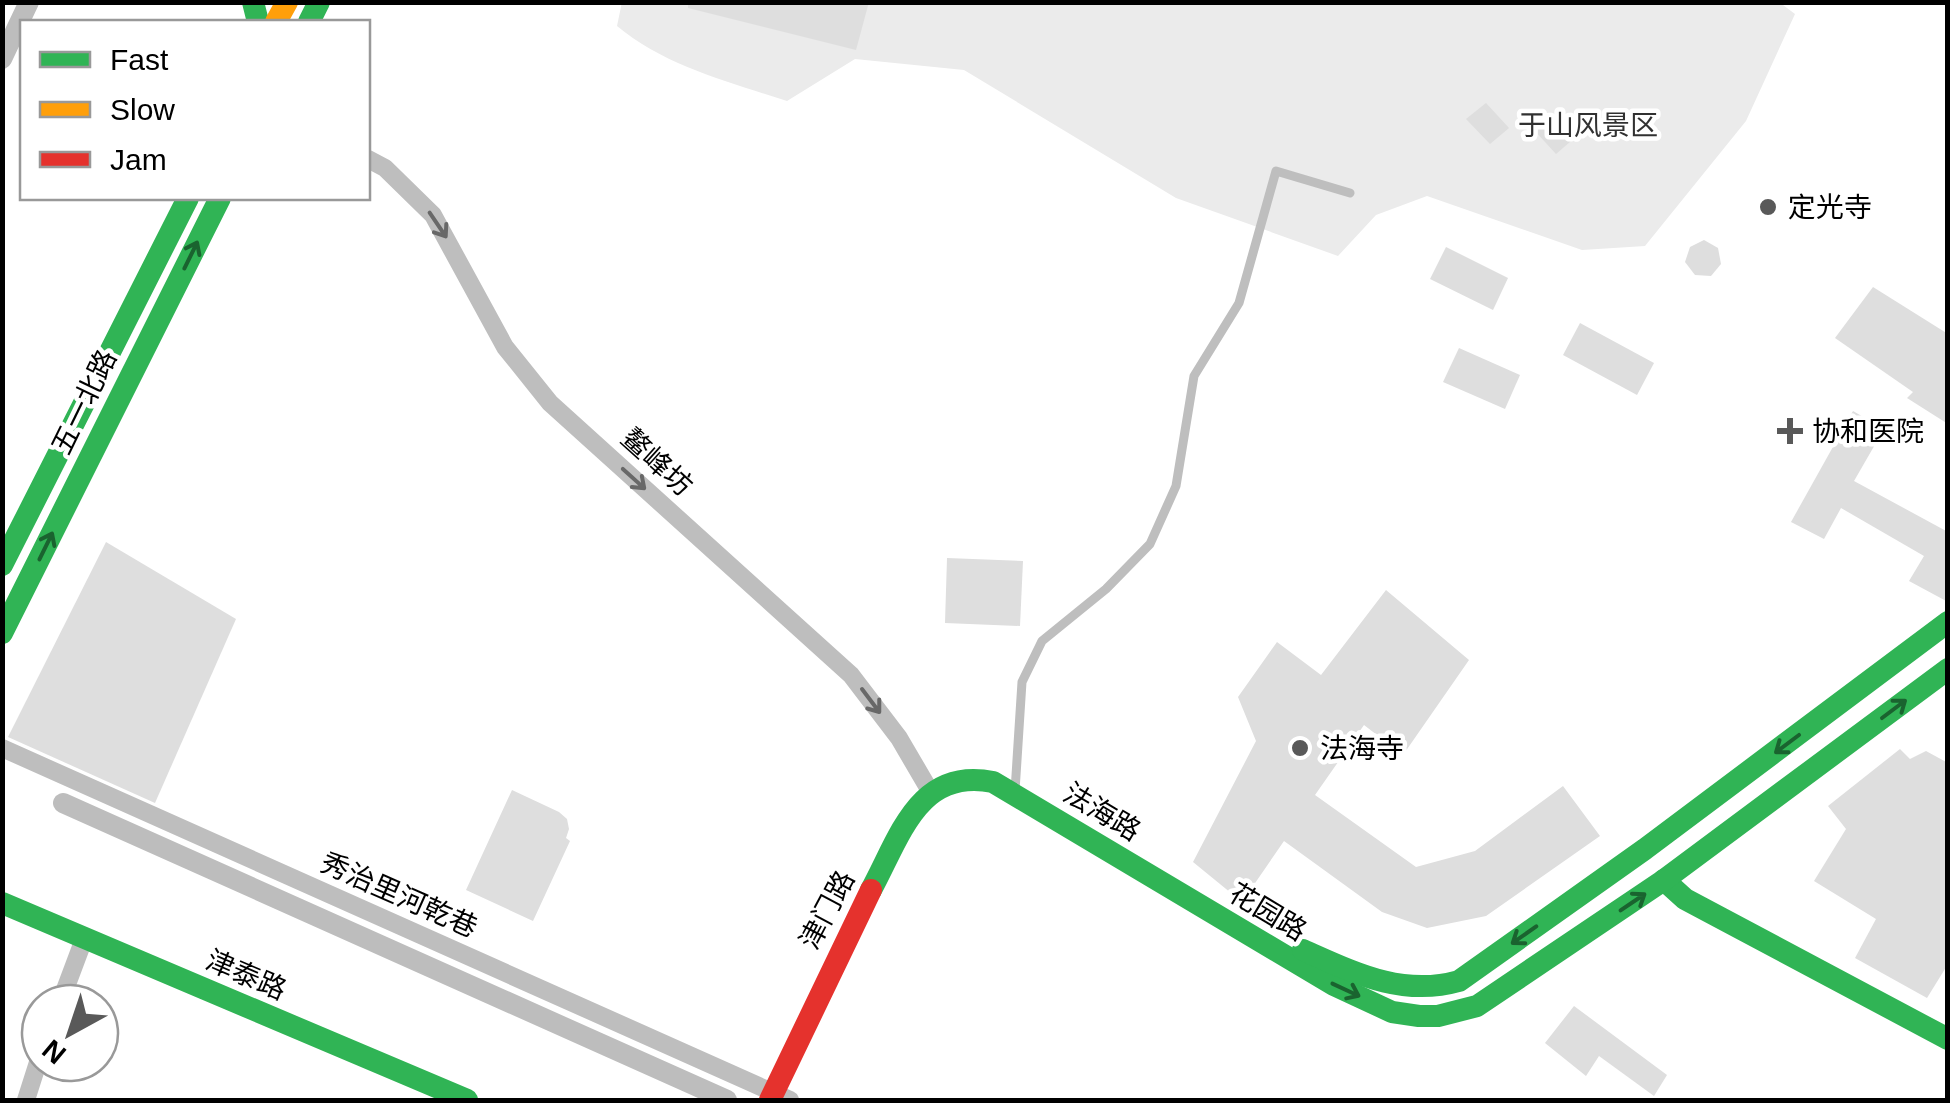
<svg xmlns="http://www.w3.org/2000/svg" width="1950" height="1103" font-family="Arial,'Noto Sans SC',sans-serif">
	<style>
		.green { fill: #ebebeb }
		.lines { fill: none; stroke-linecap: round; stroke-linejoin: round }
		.canal { stroke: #bdbdbd; stroke-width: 20 }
		.building { fill: #dedede }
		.lane { stroke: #bebebe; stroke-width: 9 }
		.street { stroke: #bebebe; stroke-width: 18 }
		.fast { stroke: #30b455; stroke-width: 22 }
		.slow { stroke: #ff9f0a; stroke-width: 22 }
		.jam { stroke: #e5322d; stroke-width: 22 }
		.oneway { stroke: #686868 }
		.oneway2 { stroke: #1a632f }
		.poi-dot { fill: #595959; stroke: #fff; stroke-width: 4 }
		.labels { text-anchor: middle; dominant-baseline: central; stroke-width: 9; stroke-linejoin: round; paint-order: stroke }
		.park-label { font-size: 28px; fill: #313131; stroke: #fff }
		.poi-label { font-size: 28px; fill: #000; stroke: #fff; text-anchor: start }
		.street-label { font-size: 28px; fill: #000; stroke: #fff }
	</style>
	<rect width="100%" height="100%" fill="#fff"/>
	<path class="green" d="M622,2H1779L1795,14L1746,121L1645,246L1582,250L1427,196L1376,215L1338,256L1176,198L964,70L855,59L787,101C729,82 665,66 617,26Z"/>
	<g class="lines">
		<g class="canal">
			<path d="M2,59L29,2"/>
			<path d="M63,803L727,1100"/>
		</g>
	</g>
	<g class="building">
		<path d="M688,2H869L856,50L688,8Z"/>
		<path d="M1486,103L1509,128L1490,144L1466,119Z"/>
		<path d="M1559,110L1578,135L1556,154L1535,131Z"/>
		<path d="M1704,240L1718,248L1721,264L1711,276L1695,275L1685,262L1690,247Z"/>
		<path d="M1446,247L1508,278L1493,310L1430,279Z"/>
		<path d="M1873,287L1948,334V424L1907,398L1913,392L1835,338Z"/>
		<path d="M1580,323L1654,363L1637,395L1563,355Z"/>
		<path d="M1459,348L1520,375L1505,409L1443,382Z"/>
		<path d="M1853,411L1884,429L1854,481L1948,532V602L1909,581L1924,556L1841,508L1824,539L1791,522Z"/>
		<path d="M106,542L236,619L155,803L8,737Z"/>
		<path d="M947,558L1023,561L1020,626L945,623Z"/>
		<path d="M1386,590L1469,660L1403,755L1364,725L1315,795L1416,867L1475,851L1563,786L1600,836L1486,916L1427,928L1382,912L1284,841L1242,902L1193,862L1256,741L1238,697L1277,642L1321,675Z"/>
		<path d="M1900,749L1910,759L1926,751L1948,763V964L1927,998L1855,958L1876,919L1814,881L1846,829L1828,806Z"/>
		<path d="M512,790L559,812L567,819L569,829L566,838L570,841L533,921L466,890Z"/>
		<path d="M1574,1006L1667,1075L1654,1096L1599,1056L1586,1076L1545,1043Z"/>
	</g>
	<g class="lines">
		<path class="lane" d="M1015,791L1022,682L1042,641L1106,589L1150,544L1176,486L1194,376L1239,303L1276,171L1350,193"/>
		<g class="street">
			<path d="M368,159L385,168L433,215L505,347L550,403L851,675L899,738L930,791"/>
			<path d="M2,748L790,1100"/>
			<path d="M60,1003L84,939"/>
			<path d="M26,1100L40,1056"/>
		</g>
		<g class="fast">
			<path d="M253,2L258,22"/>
			<path d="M309,22L319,2"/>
			<path d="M2,565L188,198"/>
			<path d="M2,633L220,198"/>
			<path d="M1664,880L1685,899L1948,1039"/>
			<path d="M871,890C900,837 918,767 993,782L1334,985L1392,1012L1419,1016H1438L1477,1006L1664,880L1948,669"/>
			<path d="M2,903L467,1100"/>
			<path d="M1303,950C1355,973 1402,997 1459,981L1645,849L1948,622"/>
		</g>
		<path class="slow" d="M276,22L287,2"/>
		<path class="jam" d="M770,1100L871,890"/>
	</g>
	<defs><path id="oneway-shaft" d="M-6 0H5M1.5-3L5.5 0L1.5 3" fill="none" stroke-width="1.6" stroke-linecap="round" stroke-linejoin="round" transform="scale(2.5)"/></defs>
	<g class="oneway">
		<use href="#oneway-shaft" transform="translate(438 225) rotate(56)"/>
		<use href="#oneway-shaft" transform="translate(634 479) rotate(42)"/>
		<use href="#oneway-shaft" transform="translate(871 701) rotate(53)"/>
	</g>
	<g class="oneway2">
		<use href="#oneway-shaft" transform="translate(191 255) rotate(-64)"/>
		<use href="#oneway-shaft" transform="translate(46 546) rotate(-64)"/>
		<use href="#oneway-shaft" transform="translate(1894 709) rotate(-37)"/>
		<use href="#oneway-shaft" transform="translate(1787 744) rotate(143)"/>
		<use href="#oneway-shaft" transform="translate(1633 902) rotate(-34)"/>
		<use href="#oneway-shaft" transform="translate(1524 935) rotate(145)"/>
		<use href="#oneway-shaft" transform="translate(1346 990) rotate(25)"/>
	</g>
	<g class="poi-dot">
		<circle cx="1768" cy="207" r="10"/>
		<path d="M1785 416h10v10h10v10h-10v10h-10v-10h-10v-10h10z"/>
		<circle cx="1300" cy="748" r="10"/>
	</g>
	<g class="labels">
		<g class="park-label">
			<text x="1588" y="125">于山风景区</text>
		</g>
		<g class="poi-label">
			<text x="1788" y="207">定光寺</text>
			<text x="1812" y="431">协和医院</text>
			<text x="1320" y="748">法海寺</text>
		</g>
		<g class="street-label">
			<text transform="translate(84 402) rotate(-64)">五一北路</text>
			<text transform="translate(657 462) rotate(42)">鳌峰坊</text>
			<text transform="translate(1102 812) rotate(31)">法海路</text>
			<text transform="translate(399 895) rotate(24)">秀治里河乾巷</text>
			<text transform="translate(827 910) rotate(-62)">津门路</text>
			<text transform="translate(1268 912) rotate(31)">花园路</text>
			<text transform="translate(246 975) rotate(23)">津泰路</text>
		</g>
	</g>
	<rect width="1950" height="1103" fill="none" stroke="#000000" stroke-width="10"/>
	<rect x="20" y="20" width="350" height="180" fill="#ffffff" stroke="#999999" stroke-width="2.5"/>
	<rect x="40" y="52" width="50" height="15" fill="#30b455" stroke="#999999" stroke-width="2.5"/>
	<text x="110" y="70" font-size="30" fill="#000000">Fast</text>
	<rect x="40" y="102" width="50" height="15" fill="#ff9f0a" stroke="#999999" stroke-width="2.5"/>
	<text x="110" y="120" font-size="30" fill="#000000">Slow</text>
	<rect x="40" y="152" width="50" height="15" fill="#e5322d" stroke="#999999" stroke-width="2.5"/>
	<text x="110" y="170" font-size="30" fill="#000000">Jam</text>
	<g transform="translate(70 1033) rotate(220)"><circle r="48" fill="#ffffff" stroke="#999999" stroke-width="2.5"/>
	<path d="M0-8L18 38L0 25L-18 38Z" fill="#595959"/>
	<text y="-15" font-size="28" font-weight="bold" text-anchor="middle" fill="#000000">N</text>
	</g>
</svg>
